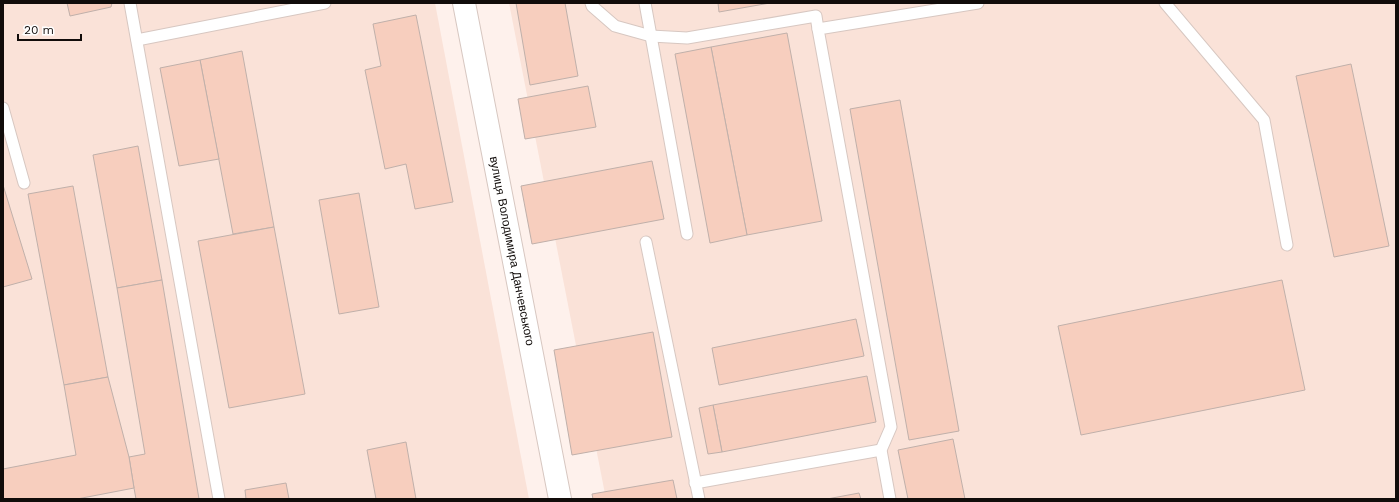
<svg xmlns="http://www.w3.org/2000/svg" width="1399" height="502" font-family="'Work Sans',sans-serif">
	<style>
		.built { fill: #fae2d8 }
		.building { fill: #f7cebe; stroke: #c0b0aa }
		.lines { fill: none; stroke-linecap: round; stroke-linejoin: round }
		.lane-casing { stroke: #d7c7c1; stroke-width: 13 }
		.secondary-casing { stroke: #d7c7c1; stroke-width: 24 }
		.lane { stroke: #fff; stroke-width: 11 }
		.secondary { stroke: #fff; stroke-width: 22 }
		.labels { text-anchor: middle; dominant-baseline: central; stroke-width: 3.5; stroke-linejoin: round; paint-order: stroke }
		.street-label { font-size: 12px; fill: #110c0a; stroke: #fff }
	</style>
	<rect width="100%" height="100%" fill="#fef1ec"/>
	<g class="built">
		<path d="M3,3H435L529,499H3Z"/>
		<path d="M509,3H1396V499H606Z"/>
	</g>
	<g class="building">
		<path d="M67,3H112L111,7L70,16Z"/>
		<path d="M516,3H565L578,76L530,85Z"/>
		<path d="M718,3H770L719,12Z"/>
		<path d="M416,15L453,202L415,209L406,164L385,169L365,70L381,66L373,24Z"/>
		<path d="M787,33L822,221L747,235L711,47Z"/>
		<path d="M711,47L747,235L710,243L675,54Z"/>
		<path d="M242,51L274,227L233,234L200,60Z"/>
		<path d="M200,60L219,159L179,166L160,68Z"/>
		<path d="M1351,64L1389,246L1334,257L1296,76Z"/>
		<path d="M588,86L596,127L525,139L518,99Z"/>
		<path d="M900,100L959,431L909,440L850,109Z"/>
		<path d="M138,146L162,280L117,288L93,155Z"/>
		<path d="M652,161L664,219L532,244L521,186Z"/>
		<path d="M3,185L32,279L3,287Z"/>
		<path d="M73,186L108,377L64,385L28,194Z"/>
		<path d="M359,193L379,307L339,314L319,200Z"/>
		<path d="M274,227L305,394L229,408L198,241Z"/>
		<path d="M162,280L199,499H136L134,488L129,457L145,454L117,288Z"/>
		<path d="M1282,280L1305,390L1081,435L1058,326Z"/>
		<path d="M856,319L864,356L719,385L712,348Z"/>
		<path d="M653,332L672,437L572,455L554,350Z"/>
		<path d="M867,376L876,422L722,452L713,405Z"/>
		<path d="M108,377L129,457L134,488L77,499H3V469L76,455L64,385Z"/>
		<path d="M713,405L722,452L708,454L699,408Z"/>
		<path d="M953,439L965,499H908L898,450Z"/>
		<path d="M406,442L416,499H376L367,450Z"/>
		<path d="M673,480L677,499H593L592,494Z"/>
		<path d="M286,483L289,499H246L245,490Z"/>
		<path d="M859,493L861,499H827Z"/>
	</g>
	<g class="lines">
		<defs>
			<g id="lane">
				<path d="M130,3L219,499"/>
				<path d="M591,3L592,6L615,26L651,36L687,38L816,16L818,29"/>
				<path d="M645,3L687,234"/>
				<path d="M1165,3L1264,120L1287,245"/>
				<path d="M137,40L325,3"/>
				<path d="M3,108L24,183"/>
				<path d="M646,242L699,499"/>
				<path d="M695,483L881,450"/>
				<path d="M890,499L881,450L891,427L818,29L978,3"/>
			</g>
			<path id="secondary" d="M464,3L560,499"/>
		</defs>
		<use href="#lane" class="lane-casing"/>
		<use href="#secondary" class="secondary-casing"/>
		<use href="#lane" class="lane"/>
		<use href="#secondary" class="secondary"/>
	</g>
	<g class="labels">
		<g class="street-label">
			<text transform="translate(512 251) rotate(79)">вулиця Володимира Данчевського</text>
		</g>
	</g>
	<rect width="1399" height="502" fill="none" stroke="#110c0a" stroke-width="8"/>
	<path d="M18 34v6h63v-6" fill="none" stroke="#110c0a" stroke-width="2"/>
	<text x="24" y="34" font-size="12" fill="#110c0a" stroke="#ffffff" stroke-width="3" paint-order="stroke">20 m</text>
</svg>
